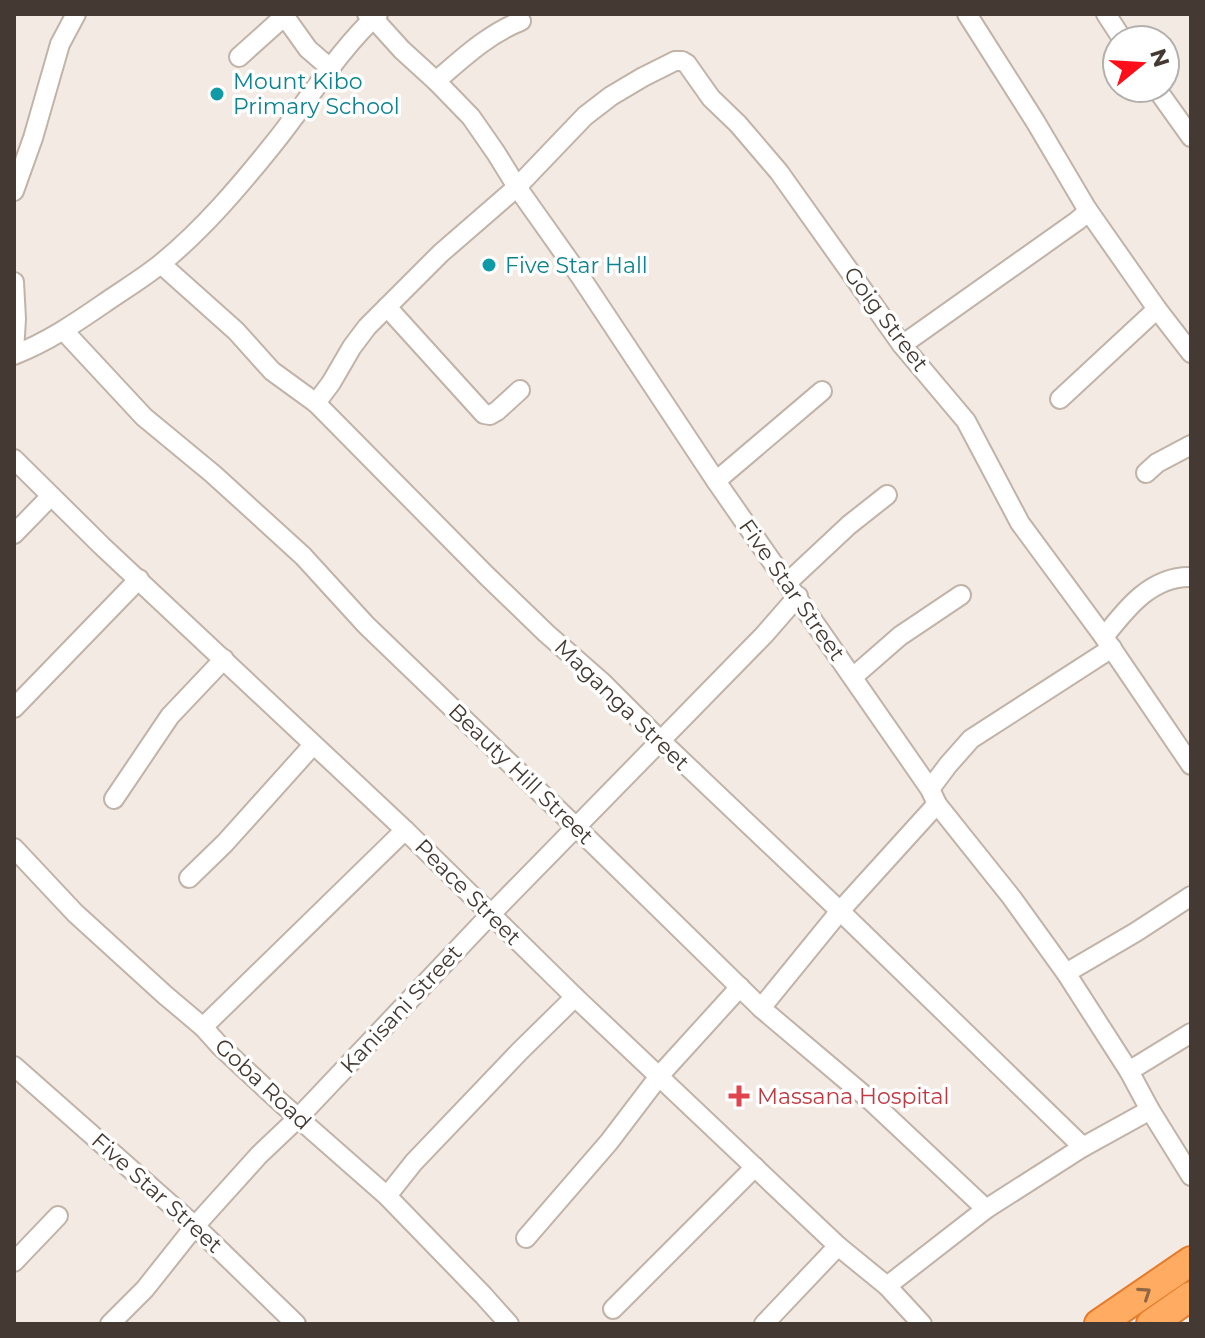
<svg xmlns="http://www.w3.org/2000/svg" width="1205" height="1338" font-family="Montserrat,sans-serif">
	<style>
		.lines { fill: none; stroke-linecap: round; stroke-linejoin: round }
		.minor-casing { stroke: #c1b3a8; stroke-width: 22 }
		.highway-casing { stroke: #e57b2a; stroke-width: 32 }
		.minor { stroke: #fff; stroke-width: 18 }
		.highway { stroke: #ffab61; stroke-width: 28 }
		.oneway { stroke: #8f6745 }
		.culture-dot { fill: #0f9aa8; stroke: #fff; stroke-width: 3 }
		.health-dot { fill: #e0444e; stroke: #fff; stroke-width: 3 }
		.labels { text-anchor: middle; dominant-baseline: central; stroke-width: 7; stroke-linejoin: round; paint-order: stroke }
		.culture-label { font-size: 22px; fill: #0d838f; stroke: #fff; text-anchor: start }
		.street-label { font-size: 22px; fill: #443a33; stroke: #fff }
		.health-label { font-size: 22px; fill: #be3a42; stroke: #fff; text-anchor: start }
	</style>
	<rect width="100%" height="100%" fill="#f2eae3"/>
	<g class="lines">
		<defs>
			<g id="minor">
				<path d="M367,14L373,18L402,50L436,81L471,117L496,153L517,187L580,276L716,481L930,789L937,804L1012,898L1066,973L1129,1071L1150,1110L1191,1176"/>
				<path d="M1106,14L1123,40"/>
				<path d="M239,57L279,21H288L308,49L330,68"/>
				<path d="M436,81C463,58 488,34 521,21"/>
				<path d="M1156,88L1191,137"/>
				<path d="M14,191L33,138L60,44L76,14"/>
				<path d="M1087,209L1157,309L1191,353"/>
				<path d="M161,264L236,331L272,371L316,403L487,576L546,633L603,683L661,741L840,911L1083,1147"/>
				<path d="M14,282L16,319L14,352"/>
				<path d="M387,307L484,414L490,415L497,411L520,390"/>
				<path d="M64,331L144,417L213,474L303,556L366,625L577,828L761,1008L871,1101L986,1209"/>
				<path d="M902,345L1077,221L1083,216L1087,209L1035,121L967,14"/>
				<path d="M14,355C47,342 74,324 103,304C123,290 145,277 163,262C204,228 238,188 271,147C307,103 336,53 378,14"/>
				<path d="M1060,399L1157,309"/>
				<path d="M316,403L331,383L352,347L367,327L441,253L517,187L585,116L611,96L643,77L675,61H682L687,64L711,98L738,124L779,172L902,345L966,421L1020,523L1104,637L1191,765"/>
				<path d="M14,459L102,546L405,830L575,997L838,1246L887,1286L922,1324"/>
				<path d="M1146,473L1157,463L1191,445"/>
				<path d="M716,481L822,391"/>
				<path d="M14,534L51,496"/>
				<path d="M787,583L849,525L887,495"/>
				<path d="M1104,637C1126,609 1151,576 1191,577"/>
				<path d="M853,677L900,636L961,595"/>
				<path d="M14,708L139,579"/>
				<path d="M930,789L948,765L971,739L1112,648"/>
				<path d="M114,799L170,716L224,659"/>
				<path d="M14,848L75,913L165,995L203,1027L220,1046L279,1101L387,1196L483,1295L509,1324"/>
				<path d="M189,878L225,843L313,745"/>
				<path d="M1066,973L1136,932L1191,896"/>
				<path d="M761,1008L840,911L937,804"/>
				<path d="M203,1027L405,830"/>
				<path d="M14,1066L195,1226L296,1324"/>
				<path d="M1129,1071L1191,1033"/>
				<path d="M387,1196L414,1162L520,1051L575,997"/>
				<path d="M526,1238L609,1142L660,1075L740,987"/>
				<path d="M14,1262L58,1216"/>
				<path d="M887,1286L986,1209L1083,1147L1150,1110"/>
				<path d="M613,1309L755,1167"/>
				<path d="M110,1324L145,1289L195,1226L259,1155L298,1118L490,915L764,635L798,596"/>
				<path d="M764,1324L838,1246"/>
			</g>
			<g id="highway">
				<path d="M1099,1324L1191,1261"/>
				<path d="M1151,1324L1191,1296"/>
			</g>
		</defs>
		<use href="#minor" class="minor-casing"/>
		<use href="#highway" class="highway-casing"/>
		<use href="#minor" class="minor"/>
		<use href="#highway" class="highway"/>
	</g>
	<defs><path id="oneway-chevron" d="M-2-3.5L2.5 0L-2 3.5" fill="none" stroke-width="1.6" stroke-linecap="round" stroke-linejoin="round" transform="scale(2)"/></defs>
	<use class="oneway" href="#oneway-chevron" transform="translate(1145 1293) rotate(-34)"/>
	<g class="culture-dot">
		<circle cx="217" cy="94" r="8"/>
		<circle cx="489" cy="265" r="8"/>
	</g>
	<path class="health-dot" d="M735 1084h8v8h8v8h-8v8h-8v-8h-8v-8h8z"/>
	<g class="labels">
		<g class="culture-label">
			<text x="233" y="81">Mount Kibo<tspan x="233" dy="25">Primary School</tspan></text>
			<text x="505" y="265">Five Star Hall</text>
		</g>
		<g class="street-label">
			<text transform="translate(886 319) rotate(53)">Goig Street</text>
			<text transform="translate(792 590) rotate(55)">Five Star Street</text>
			<text transform="translate(622 705) rotate(44)">Maganga Street</text>
			<text transform="translate(521 774) rotate(44)">Beauty Hill Street</text>
			<text transform="translate(468 892) rotate(45)">Peace Street</text>
			<text transform="translate(401 1009) rotate(-47)">Kanisani Street</text>
			<text transform="translate(263 1084) rotate(43)">Goba Road</text>
			<text transform="translate(157 1193) rotate(42)">Five Star Street</text>
		</g>
		<g class="health-label">
			<text x="757" y="1096">Massana Hospital</text>
		</g>
	</g>
	<rect width="1205" height="1338" fill="none" stroke="#443a33" stroke-width="32"/>
	<g transform="translate(1141 64) rotate(72)"><circle r="38" fill="#ffffff" stroke="#b4b0ad" stroke-width="2"/>
	<path d="M0-6L14 30L0 20L-14 30Z" fill="#ff0d19"/>
	<text y="-12" font-size="22" font-weight="bold" text-anchor="middle" fill="#443a33">N</text>
	</g>
</svg>
